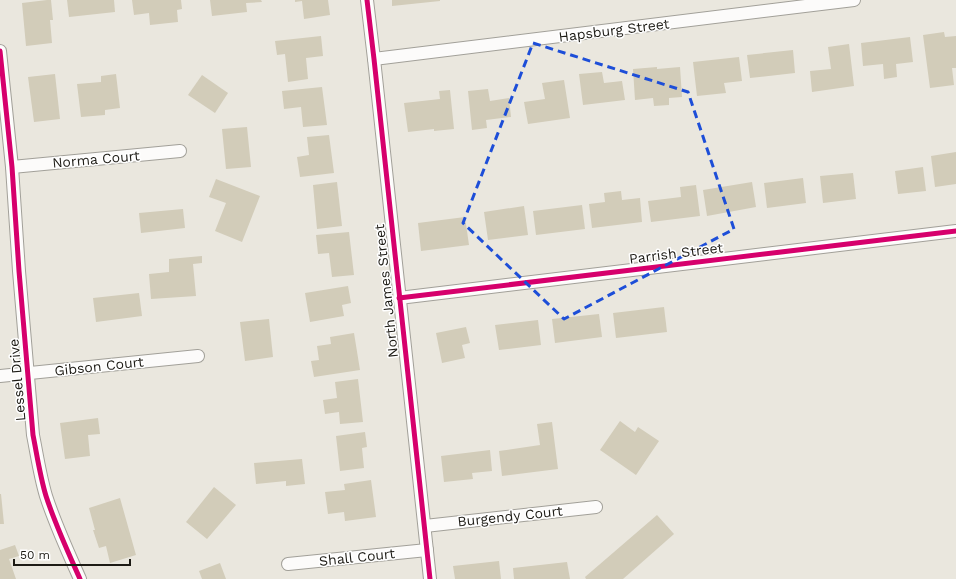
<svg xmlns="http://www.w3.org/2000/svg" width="956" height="579" font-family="'Work Sans',sans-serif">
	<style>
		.building { fill: #d2ccb9 }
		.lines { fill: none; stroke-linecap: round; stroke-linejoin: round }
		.minor-casing { stroke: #a2a099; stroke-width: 14 }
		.minor { stroke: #fcfbfa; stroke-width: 12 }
		.cycleway-casing { stroke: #fff; stroke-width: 8 }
		.cycleway { stroke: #d6006c; stroke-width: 5 }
		.marked { fill: none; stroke: #1d4ed8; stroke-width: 3; stroke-dasharray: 8 5; stroke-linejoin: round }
		.labels { text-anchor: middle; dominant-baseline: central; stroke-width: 3; stroke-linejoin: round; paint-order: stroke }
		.street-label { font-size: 14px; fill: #1d1b15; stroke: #fff }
	</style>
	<rect width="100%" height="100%" fill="#eae7de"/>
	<g class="building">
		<path d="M47,0H51L53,20H50L52,43L26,46L22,3Z"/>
		<path d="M67,0H114L115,12L69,17Z"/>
		<path d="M132,0H181L182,9L177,10L178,22L150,25L149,13L134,15Z"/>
		<path d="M210,0H261L262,2L246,3L247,12L212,16Z"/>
		<path d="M295,0H328L330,15L304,19L302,1L295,2Z"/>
		<path d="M392,0H440V1L392,6Z"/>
		<path d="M944,32L945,37L956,36V68H952L954,85L930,88L923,35Z"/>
		<path d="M321,36L323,56L306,58L308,79L288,82L285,54L277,55L275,41Z"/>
		<path d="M910,37L913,62L896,64L897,77L884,79L883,64L863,66L861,43Z"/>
		<path d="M849,44L854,86L812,92L810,71L831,69L828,47Z"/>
		<path d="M793,50L795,73L750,78L747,55Z"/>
		<path d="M739,57L742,81L724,83L726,93L697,96L693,62Z"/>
		<path d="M657,67V69L680,67L682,97L669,98V105L654,106L653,98L635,100L633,69Z"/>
		<path d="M602,72L604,83L622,81L625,100L583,105L579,74Z"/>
		<path d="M55,74L60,119L34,122L28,77Z"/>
		<path d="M116,74L120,108L105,110V115L81,117L77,84L101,82V76Z"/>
		<path d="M202,75L228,93L215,113L188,95Z"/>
		<path d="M564,80L570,118L528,124L524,102L545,99L542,83Z"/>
		<path d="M322,87L327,125L303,127L301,107L284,109L282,91Z"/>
		<path d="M488,89L490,101L509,98L511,117L486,120L487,128L472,130L468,91Z"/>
		<path d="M450,90L454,129L434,131V129L408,132L404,103L440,99L439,91Z"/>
		<path d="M247,127L251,167L226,169L222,129Z"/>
		<path d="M329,135L334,173L300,177L297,157L309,155L307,137Z"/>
		<path d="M956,152V184L935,187L931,156Z"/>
		<path d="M923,167L926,191L898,194L895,171Z"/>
		<path d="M853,173L856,199L823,203L820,176Z"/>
		<path d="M803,178L806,203L767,208L764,183Z"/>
		<path d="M216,179L260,196L242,242L215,231L226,203L209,197Z"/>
		<path d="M337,182L342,226L317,229L313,185Z"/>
		<path d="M752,182L756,207L707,216L703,190Z"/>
		<path d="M696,185L700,216L651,222L648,201L681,197L680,187Z"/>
		<path d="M621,191L622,200L640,198L642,222L592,228L589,204L605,202L604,193Z"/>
		<path d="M582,205L585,229L536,235L533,211Z"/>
		<path d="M524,206L528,235L488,240L484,212Z"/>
		<path d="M183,209L185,228L141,233L139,213Z"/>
		<path d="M465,217L469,245L421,251L418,223Z"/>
		<path d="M349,232L354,275L332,277L329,253L318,254L316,235Z"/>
		<path d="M202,256V263L193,264L196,296L151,299L149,274L169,272V259Z"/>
		<path d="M348,286L351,303L342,305L344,316L310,322L305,293Z"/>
		<path d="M139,293L142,316L96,322L93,298Z"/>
		<path d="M664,307L667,332L616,338L613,313Z"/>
		<path d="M599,314L602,337L555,343L552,319Z"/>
		<path d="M269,319L273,357L245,361L240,322Z"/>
		<path d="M538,320L541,345L499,350L495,325Z"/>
		<path d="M466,327L470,343L462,345L465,358L442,363L436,333Z"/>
		<path d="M354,333L360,370L314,377L311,361L319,360L317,346L331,344L330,337Z"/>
		<path d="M358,379L363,422L340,424L339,412L325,414L323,400L337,398L335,382Z"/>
		<path d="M98,418L100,434L88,435L90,456L65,459L60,423Z"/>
		<path d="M620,421L635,432L638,427L659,441L636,475L600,450Z"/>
		<path d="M552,422L558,469L502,476L499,451L540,445L537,424Z"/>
		<path d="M365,432L367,447L362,448L364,468L340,471L336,436Z"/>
		<path d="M490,450L492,471L472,473L473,479L444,482L441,456Z"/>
		<path d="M302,459L305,484L286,486V481L256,484L254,463Z"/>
		<path d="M371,480L376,517L345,521L344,512L328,514L325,492L345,490L344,484Z"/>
		<path d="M214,487L236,505L207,539L186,522Z"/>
		<path d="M0,494H1L4,524H0Z"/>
		<path d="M120,498L136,555L110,563L106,546L99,548L93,530H95L89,508Z"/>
		<path d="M657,515L674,534L623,579H586L585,577Z"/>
		<path d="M15,545L19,556L9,559L16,579H0V550Z"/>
		<path d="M499,561L501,579H455L453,566Z"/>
		<path d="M567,562L570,579H514L513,568Z"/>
		<path d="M220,563L226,579H202L199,571Z"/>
	</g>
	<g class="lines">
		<defs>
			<g id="minor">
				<path d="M367,0L374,59L430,579"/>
				<path d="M0,51L12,167L19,271L33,435C37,455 40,476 46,496C55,524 68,552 80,579"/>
				<path d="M374,59L854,0"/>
				<path d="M12,167L180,151"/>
				<path d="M399,298L956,231"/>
				<path d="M0,376L198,356"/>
				<path d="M425,526L596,507"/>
				<path d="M288,564L427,550"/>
			</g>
		</defs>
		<use href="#minor" class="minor-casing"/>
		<use href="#minor" class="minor"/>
		<defs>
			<g id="cycleway">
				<path d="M367,0L374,59L430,579"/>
				<path d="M0,51L12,167L19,271L33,435C37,455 40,476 46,496C55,524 68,552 80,579"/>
				<path d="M399,298L956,231"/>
			</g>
		</defs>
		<use href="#cycleway" class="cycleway-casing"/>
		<use href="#cycleway" class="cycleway"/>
	</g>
	<path class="marked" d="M533,43L688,92L734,229L564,319L463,223Z"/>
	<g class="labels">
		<g class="street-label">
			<text transform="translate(614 30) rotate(-7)">Hapsburg Street</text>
			<text transform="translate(96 159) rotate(-5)">Norma Court</text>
			<text transform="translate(676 253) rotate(-7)">Parrish Street</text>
			<text transform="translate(386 291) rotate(-96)">North James Street</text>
			<text transform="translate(99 366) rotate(-6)">Gibson Court</text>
			<text transform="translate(17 380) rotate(-95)">Lessel Drive</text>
			<text transform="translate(510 516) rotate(-6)">Burgendy Court</text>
			<text transform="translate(357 557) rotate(-6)">Shall Court</text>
		</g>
	</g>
	<path d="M14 559v6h116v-6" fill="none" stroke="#1d1b15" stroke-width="2"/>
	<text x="20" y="559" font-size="12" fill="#1d1b15" stroke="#ffffff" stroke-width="3" paint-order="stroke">50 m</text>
</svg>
